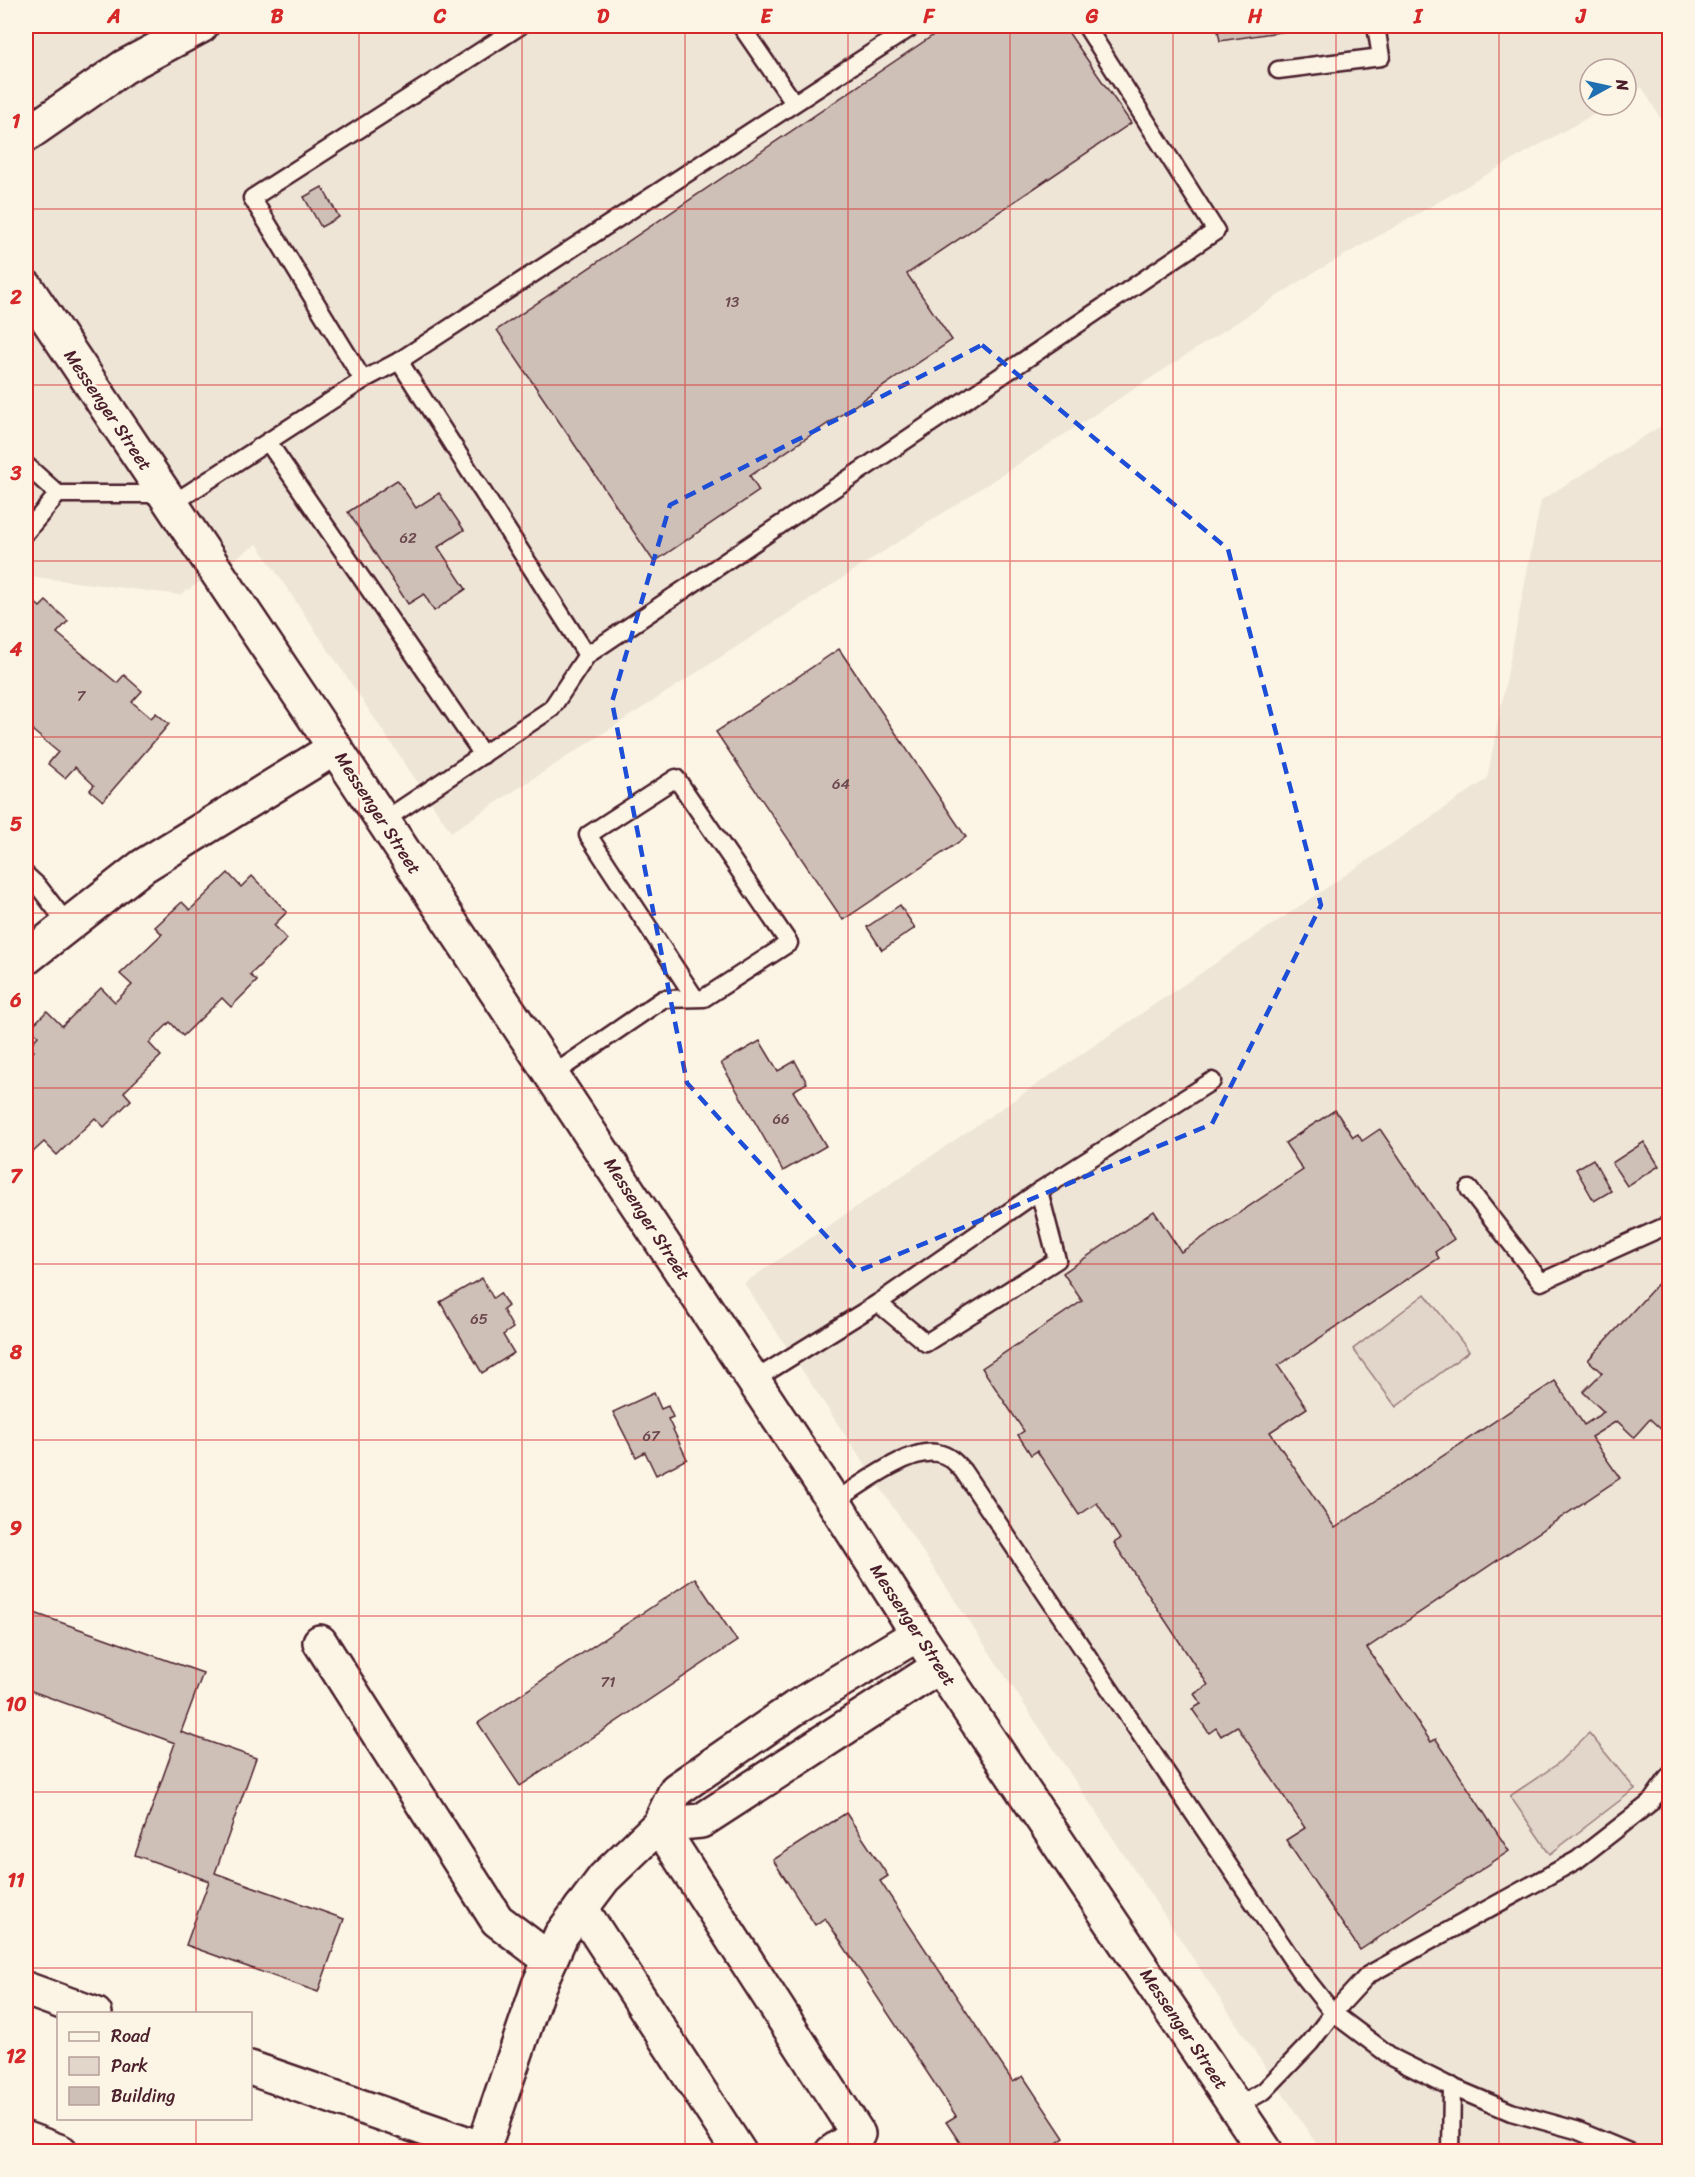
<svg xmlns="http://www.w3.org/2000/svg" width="1695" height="2177" font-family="Sriracha,sans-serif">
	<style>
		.built { fill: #eee5d7 }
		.green { fill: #e2d5ca; stroke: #967a7a; stroke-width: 1.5 }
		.building { fill: #cfc0b7; stroke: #4a1f2b; stroke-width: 1.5 }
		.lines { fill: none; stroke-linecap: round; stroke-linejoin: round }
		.lane-casing { stroke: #4a1f2b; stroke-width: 21 }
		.street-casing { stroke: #4a1f2b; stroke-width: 38 }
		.secondary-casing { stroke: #4a1f2b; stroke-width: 38 }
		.lane { stroke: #fcf5e5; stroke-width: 16 }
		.street { stroke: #fcf5e5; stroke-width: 33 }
		.secondary { stroke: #fcf5e5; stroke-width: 33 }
		.marked { fill: none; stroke: #1d4ed8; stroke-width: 4.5; stroke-dasharray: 12 8; stroke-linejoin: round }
		.grid { fill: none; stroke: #d62828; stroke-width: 1.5; stroke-opacity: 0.55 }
		.labels { text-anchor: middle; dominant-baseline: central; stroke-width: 5; stroke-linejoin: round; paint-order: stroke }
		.number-label { font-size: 15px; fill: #6b474e }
		.street-label { font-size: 18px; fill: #4a1f2b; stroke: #fcf5e5 }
		.neatline { fill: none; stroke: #d62828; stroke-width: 2 }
		.grid-label { font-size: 20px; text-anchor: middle; font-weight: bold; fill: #d62828 }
	</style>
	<rect width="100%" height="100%" fill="#fcf5e5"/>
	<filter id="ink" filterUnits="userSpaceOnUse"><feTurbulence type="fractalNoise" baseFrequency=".0167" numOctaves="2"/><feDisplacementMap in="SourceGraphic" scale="12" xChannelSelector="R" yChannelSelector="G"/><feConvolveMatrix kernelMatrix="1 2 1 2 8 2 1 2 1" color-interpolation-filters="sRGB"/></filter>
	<g filter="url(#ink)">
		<g class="built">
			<path d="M26,26H1669V133L1642,87L1626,96V69H1590V105H1610L1313,273L451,832L257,544L180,595L26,576Z"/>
			<path d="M1669,421V2151H1321L744,1283L1487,779L1541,500Z"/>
		</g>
		<g class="green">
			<path d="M1425,1294L1469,1351L1396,1407L1353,1349Z"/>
			<path d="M1589,1733L1635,1789L1550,1854L1510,1796L1556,1765Z"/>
		</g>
		<g class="building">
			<path d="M947,26H1064L1131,123L907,274L952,340L750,476L759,491L654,562L497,330Z"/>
			<path d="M1217,26H1306V28L1220,41Z"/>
			<path d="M322,187L339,217L321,227L304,197Z"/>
			<path d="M397,480L416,508L439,493L464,530L438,547L466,589L434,611L424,594L408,604L348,512Z"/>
			<path d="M26,595L40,607L46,601L68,621L57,633L117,683L124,675L142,691L132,702L151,718L156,713L169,724L103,801L90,790L94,785L75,767L65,778L48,764L58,752L26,725Z"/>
			<path d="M839,649L966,837L843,920L716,732Z"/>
			<path d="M228,873L241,887L252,876L287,912L274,925L287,939L250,975L257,981L231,1007L222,998L183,1036L170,1022L149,1043L161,1056L124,1092L131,1100L104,1127L95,1118L57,1155L44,1142L32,1153L26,1146V1059L34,1051L29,1046L38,1036L30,1028L47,1011L62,1026L101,988L115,1002L132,985L120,974L162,934L155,927L182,902L190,910Z"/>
			<path d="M900,905L915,928L882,950L867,927Z"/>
			<path d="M760,1041L778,1071L795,1061L807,1083L793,1091L826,1146L783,1171L721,1063Z"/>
			<path d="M1335,1110L1353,1137L1358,1134L1362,1141L1380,1129L1454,1239L1435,1252L1439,1258L1278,1366L1307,1408L1270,1432L1335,1528L1555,1381L1584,1425L1604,1412L1583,1392L1602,1373L1588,1360L1664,1277L1670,1282V1428L1665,1433L1650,1419L1634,1437L1617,1421L1591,1437L1620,1478L1367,1648L1431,1742L1436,1739L1509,1851L1360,1950L1286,1840L1305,1828L1237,1726L1221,1736L1216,1728L1209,1733L1192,1709L1201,1704L1194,1694L1208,1685L1114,1543L1120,1539L1097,1503L1079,1515L1037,1451L1031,1455L1018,1435L1024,1431L982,1368L1082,1301L1063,1273L1154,1211L1181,1252L1303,1170L1285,1143Z"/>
			<path d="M1644,1142L1659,1166L1627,1186L1612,1163Z"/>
			<path d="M1593,1159L1611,1191L1594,1201L1576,1169Z"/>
			<path d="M482,1278L493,1298L500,1293L508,1306L503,1310L513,1328L503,1335L514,1353L482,1373L440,1302Z"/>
			<path d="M654,1393L661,1409L668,1406L673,1417L668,1419L687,1459L656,1475L645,1452L636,1457L613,1412Z"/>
			<path d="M695,1578L737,1641L520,1786L478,1723Z"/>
			<path d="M26,1610L203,1673L181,1732L256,1758L215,1873L344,1919L318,1992L186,1945L209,1881L135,1855L175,1743L26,1689Z"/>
			<path d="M846,1813L888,1876L880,1881L1013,2082L1023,2076L1064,2138L1044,2152H966L946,2122L956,2116L825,1918L815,1925L773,1860Z"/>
		</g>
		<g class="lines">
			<defs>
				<g id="lane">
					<path d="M741,26L794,103"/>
					<path d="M913,26L399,361L587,655L1216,231L1086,26"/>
					<path d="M1278,70L1381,57L1376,26"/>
					<path d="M363,380L399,361"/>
					<path d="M268,442L483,755"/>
					<path d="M26,465L58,494H164"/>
					<path d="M172,504L363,380L252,198L520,26"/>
					<path d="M26,532L58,494"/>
					<path d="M383,821L551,709L587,655"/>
					<path d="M26,875L38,886L68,925"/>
					<path d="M552,1075L663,999L704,998L789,943L676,778L588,835L695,998"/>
					<path d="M1469,1189L1541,1282L1670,1224"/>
					<path d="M878,1303L926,1343L1057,1260L1039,1191"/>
					<path d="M754,1380L878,1303L1039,1191L1212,1081"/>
					<path d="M834,1502C859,1486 908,1448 937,1453C949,1455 956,1463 963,1471L1299,1970L1333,2013L1393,2058L1445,2084L1511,2112L1576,2130L1629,2152"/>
					<path d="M1236,2107L1264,2091L1310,2043L1333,2013L1368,1975L1577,1860L1650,1803L1670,1775"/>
					<path d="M1451,2152L1452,2086"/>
				</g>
				<g id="street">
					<path d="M26,958L143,866L335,748"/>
					<path d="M918,1634L795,1708L676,1790L659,1825L701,1821L940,1666"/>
					<path d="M320,1642L497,1920L550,1960"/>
					<path d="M581,1908L739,2152"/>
					<path d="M26,1989L95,2014"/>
					<path d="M250,2068L483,2149"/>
					<path d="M26,2139L61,2152"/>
					<path d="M482,2152L539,1985L561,1935L604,1878L659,1825L858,2134L832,2152"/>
				</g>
				<g id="secondary">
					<path d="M26,135L124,67L201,26"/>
					<path d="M26,287L335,748L834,1502L918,1634L1266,2152"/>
				</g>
			</defs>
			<use href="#lane" class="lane-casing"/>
			<use href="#street" class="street-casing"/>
			<use href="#secondary" class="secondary-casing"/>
			<use href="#lane" class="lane"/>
			<use href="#street" class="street"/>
			<use href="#secondary" class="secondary"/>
		</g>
	</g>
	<path class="marked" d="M982,345L1228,549L1321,905L1212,1124L858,1271L687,1083L612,702L670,505Z"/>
	<path class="grid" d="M196,26V2014M359,26V2152M522,26V2152M685,26V2152M848,26V2152M1010,26V2152M1173,26V2152M1336,26V2152M1499,26V2152M26,209H1670M26,385H1670M26,561H1670M26,737H1670M26,913H1670M26,1088H1670M26,1264H1670M26,1440H1670M26,1616H1670M26,1792H1670M26,1968H1670M196,2118V2152"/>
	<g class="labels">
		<g class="number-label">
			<text x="732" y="302">13</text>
			<text x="408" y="538">62</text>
			<text x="81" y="696">7</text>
			<text x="841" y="784">64</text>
			<text x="781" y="1119">66</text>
			<text x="479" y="1319">65</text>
			<text x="651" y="1436">67</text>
			<text x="608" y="1682">71</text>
		</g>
		<g class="street-label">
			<text transform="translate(108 410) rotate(56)">Messenger Street</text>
			<text transform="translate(378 813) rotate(57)">Messenger Street</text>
			<text transform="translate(647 1219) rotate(57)">Messenger Street</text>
			<text transform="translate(913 1625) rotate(57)">Messenger Street</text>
			<text transform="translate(1184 2029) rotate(56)">Messenger Street</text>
		</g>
	</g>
	<rect width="1695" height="2177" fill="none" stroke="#fcf5e5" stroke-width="66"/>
	<rect x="57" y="2012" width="195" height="108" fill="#fcf5e5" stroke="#b59f9b" stroke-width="1.5"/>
	<rect x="69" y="2032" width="30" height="9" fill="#fcf5e5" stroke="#b59f9b" stroke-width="1.5"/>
	<text x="111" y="2042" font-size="18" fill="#4a1f2b">Road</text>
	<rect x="69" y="2057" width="30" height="18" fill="#e2d5ca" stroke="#b59f9b" stroke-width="1.5"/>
	<text x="111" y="2072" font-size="18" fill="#4a1f2b">Park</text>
	<rect x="69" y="2087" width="30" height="18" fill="#cfc0b7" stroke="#b59f9b" stroke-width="1.5"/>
	<text x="111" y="2102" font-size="18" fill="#4a1f2b">Building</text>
	<g transform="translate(1608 87) rotate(82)"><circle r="28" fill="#fcf5e5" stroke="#b59f9b" stroke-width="1.5"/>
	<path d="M0-4.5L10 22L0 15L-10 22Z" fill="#1f6fb2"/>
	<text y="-9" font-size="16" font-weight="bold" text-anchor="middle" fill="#4a1f2b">N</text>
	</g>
	<rect x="33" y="33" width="1629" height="2111" class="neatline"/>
	<g class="grid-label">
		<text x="114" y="23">A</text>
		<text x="277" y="23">B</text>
		<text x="440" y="23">C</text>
		<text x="603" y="23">D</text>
		<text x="766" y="23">E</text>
		<text x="929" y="23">F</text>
		<text x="1092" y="23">G</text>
		<text x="1255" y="23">H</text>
		<text x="1418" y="23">I</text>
		<text x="1581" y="23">J</text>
		<text x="16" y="128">1</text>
		<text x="16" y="304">2</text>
		<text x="16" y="480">3</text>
		<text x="16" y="656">4</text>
		<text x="16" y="831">5</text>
		<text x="16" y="1007">6</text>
		<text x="16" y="1183">7</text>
		<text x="16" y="1359">8</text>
		<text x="16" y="1535">9</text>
		<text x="16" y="1711">10</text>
		<text x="16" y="1887">11</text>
		<text x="16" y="2063">12</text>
	</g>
</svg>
